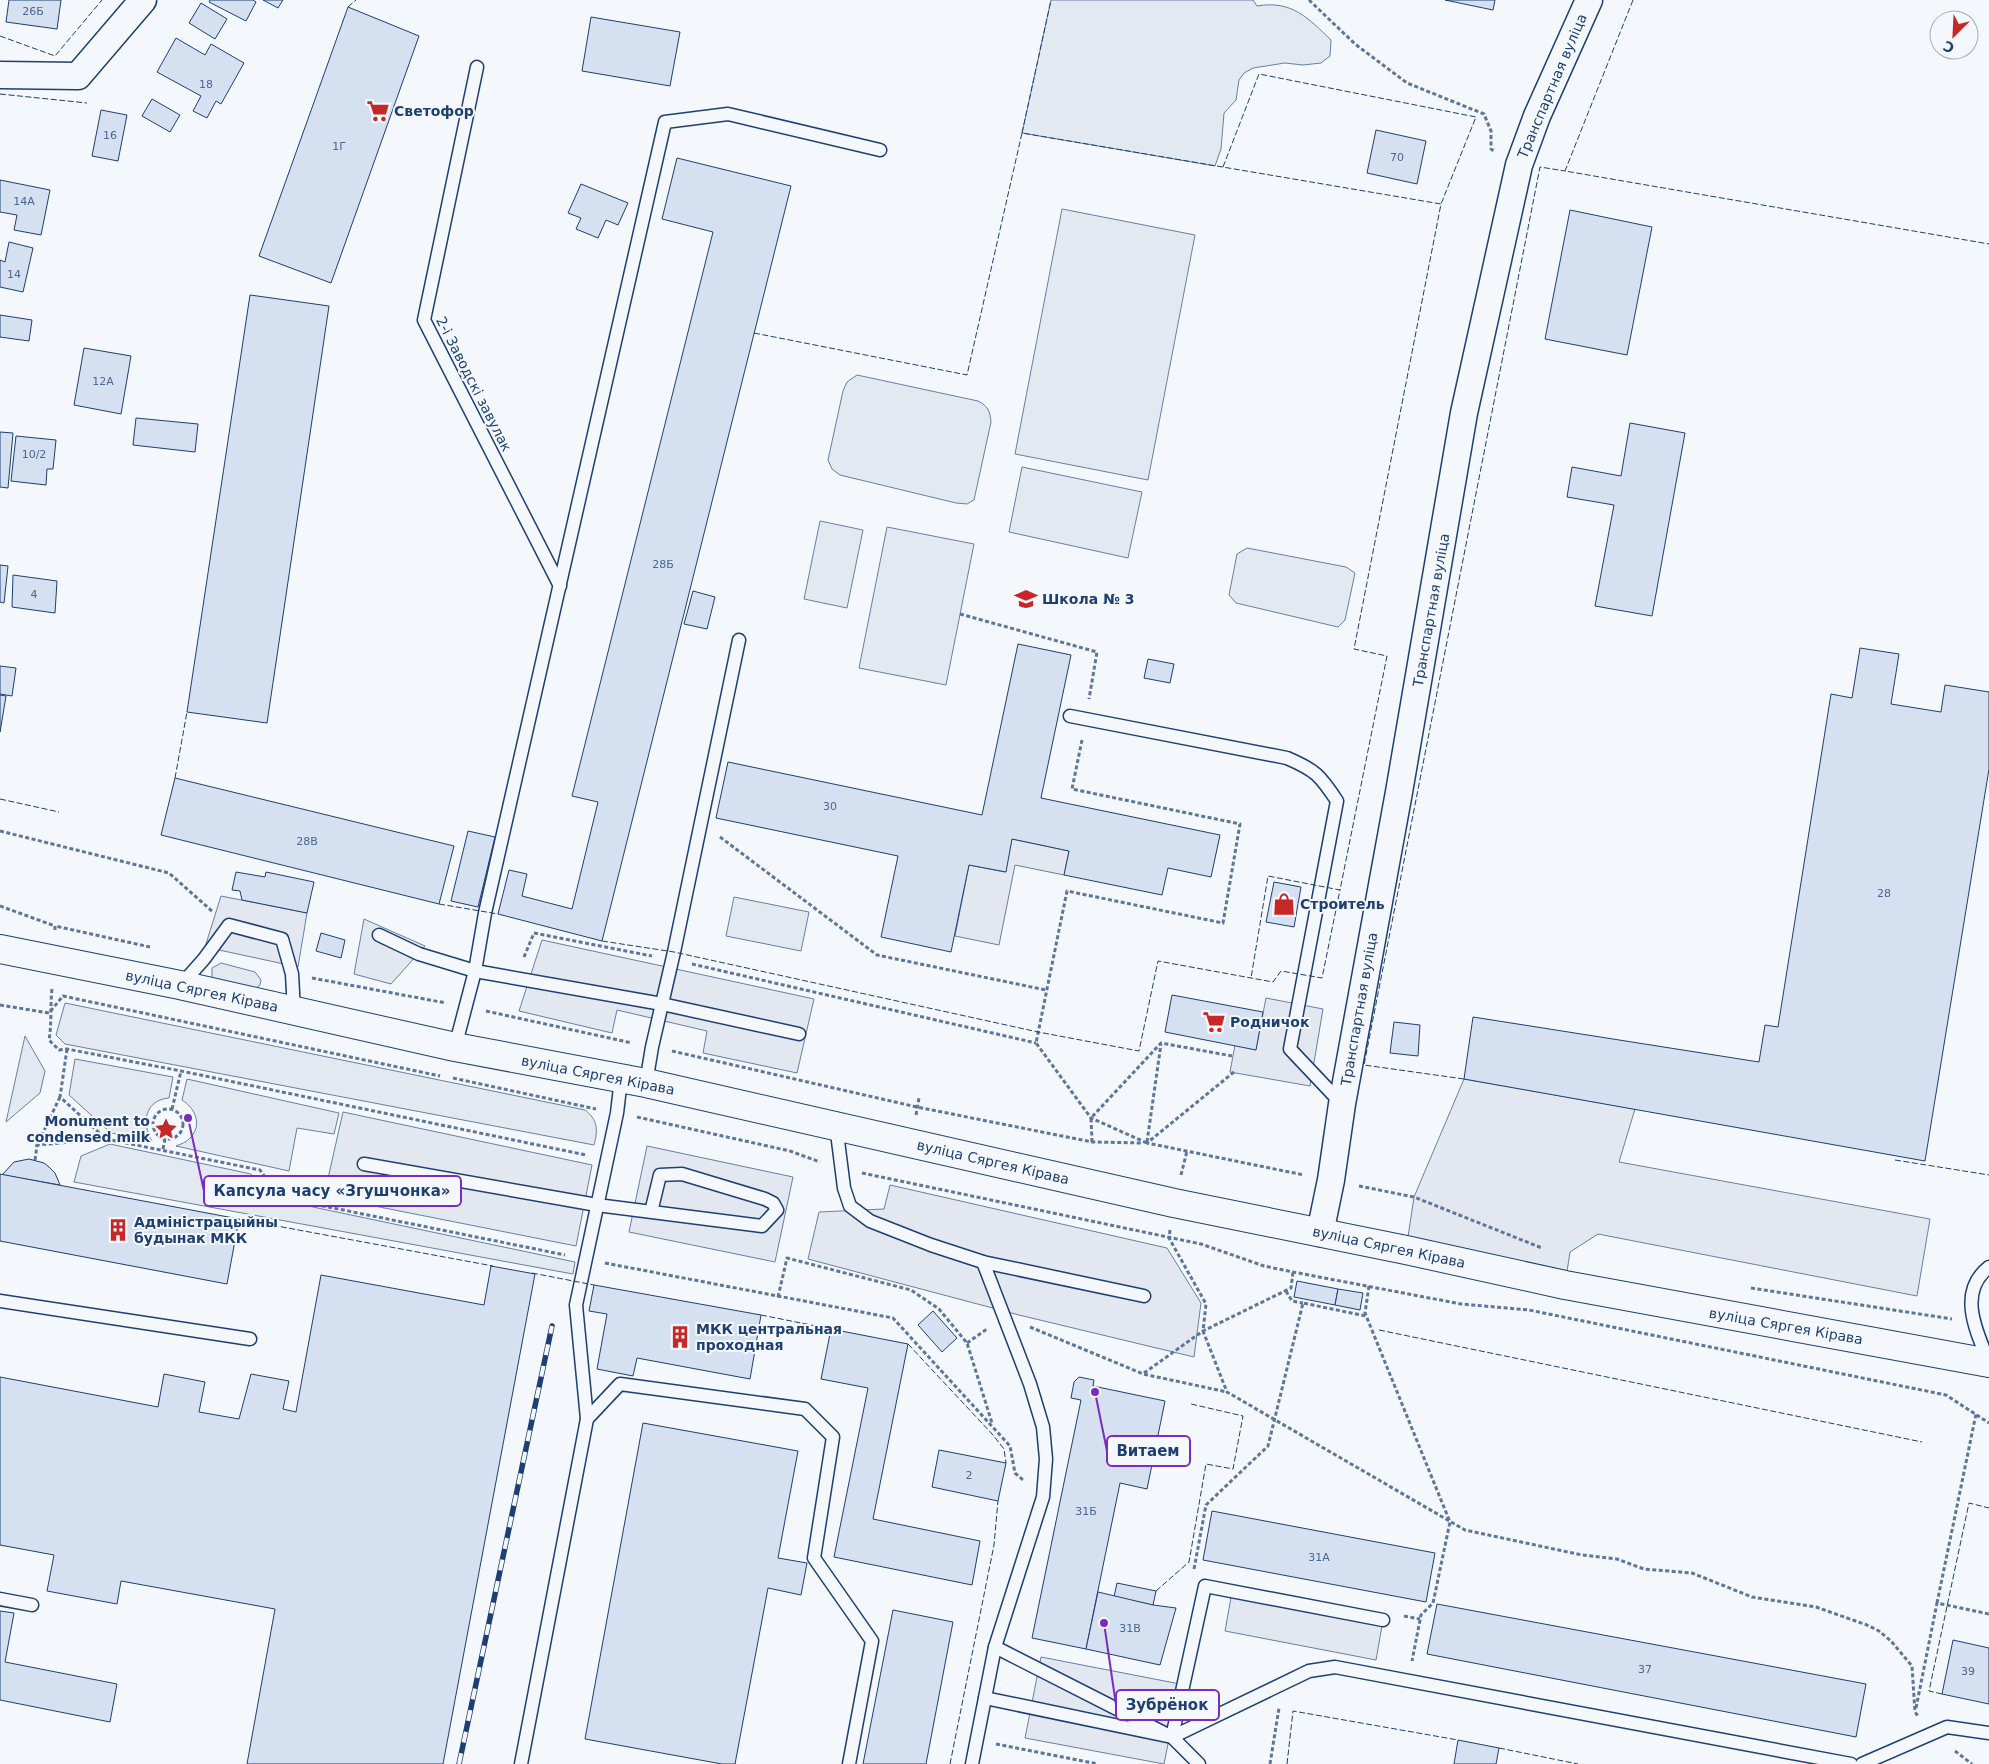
<svg xmlns="http://www.w3.org/2000/svg" width="1989" height="1764" font-family="'DejaVu Sans',sans-serif">
	<style>
		.green { fill: #e3e9f0; stroke: #687fa3 }
		.parking { fill: #e3e8f0; stroke: #687fa3 }
		.building { fill: #d5e0f0; stroke: #1d3f73 }
		.lines { fill: none; stroke-linecap: round; stroke-linejoin: round }
		.service-casing { stroke: #1d3f73; stroke-width: 15 }
		.minor-casing { stroke: #1d3f73; stroke-width: 29 }
		.primary-casing { stroke: #1d3f73; stroke-width: 30 }
		.path { stroke: #5e769c; stroke-width: 3; stroke-dasharray: 4 2.5; stroke-linecap: butt }
		.service { stroke: #f4f7fb; stroke-width: 12 }
		.minor { stroke: #f4f7fb; stroke-width: 26 }
		.primary { stroke: #f4f7fb; stroke-width: 28 }
		.rail-casing { stroke: #1d3f73; stroke-width: 5.5 }
		.rail { stroke: #f4f7fb; stroke-width: 4; stroke-dasharray: 11; stroke-linecap: butt }
		.fence { stroke: #1d3f73; stroke-width: 1; stroke-dasharray: 6 2.5; stroke-linecap: butt }
		.labels { text-anchor: middle; dominant-baseline: central; stroke-width: 4; stroke-linejoin: round; paint-order: stroke }
		.number-label { font-size: 11px; fill: #4b6792 }
		.street-label { font-size: 14px; fill: #1d3f73; stroke: #f4f7fb }
		.poi-label { font-size: 14px; font-weight: bold; fill: #1d3f73; stroke: #f4f7fb; text-anchor: start }
		.leader { fill: none; stroke: #7b2cbf; stroke-width: 2 }
		.callout-dot { fill: #7b2cbf; stroke: #f4f7fb; stroke-width: 2 }
		.callout { fill: #f4f7fb; stroke: #7b2cbf; stroke-width: 2 }
		.callout-label { font-size: 15px; text-anchor: middle; font-weight: bold; fill: #1d3f73 }
	</style>
	<rect width="100%" height="100%" fill="#f4f7fb"/>
	<g class="green">
		<path d="M1051,0H1253L1257,6C1292,0 1308,18 1331,40L1330,56L1321,63L1303,65L1285,63L1253,68L1244,73L1239,80L1236,100L1224,113L1221,149L1215,166L1022,133Z"/>
		<path d="M1062,209L1195,235L1148,480L1015,454Z"/>
		<path d="M857,375L978,401C988,406 990,411 991,422L974,500L967,504L956,503L840,475L832,469L828,460L843,391L847,382Z"/>
		<path d="M1022,467L1142,492L1128,558L1009,532Z"/>
		<path d="M820,521L863,530L847,608L804,599Z"/>
		<path d="M887,527L974,544L946,685L859,668Z"/>
		<path d="M1247,548L1346,567L1355,573L1345,620L1338,627L1236,603L1229,595L1237,554Z"/>
		<path d="M734,897L809,912L801,951L726,936Z"/>
		<path d="M221,963L255,972L261,980L260,985L255,989L215,980L212,977V968Z"/>
		<path d="M65,1003L585,1110C598,1120 598,1130 594,1145L65,1044L56,1035Z"/>
		<path d="M25,1036L45,1071L40,1093L6,1122Z"/>
		<path d="M75,1059L173,1077L169,1098C145,1100 141,1123 152,1141L111,1133L69,1095Z"/>
		<path d="M187,1079L339,1113L334,1134L297,1128L289,1171L176,1146C181,1144 187,1142 190,1138C203,1125 195,1108 182,1100Z"/>
		<path d="M110,1144L251,1174L270,1198L575,1262L573,1274L74,1182L81,1156Z"/>
	</g>
	<g class="parking">
		<path d="M1012,839L1069,851L1064,875L1015,865L999,945L955,936L969,865L1005,872Z"/>
		<path d="M221,896L307,913L298,967L205,947Z"/>
		<path d="M364,919L425,946L391,984L354,974Z"/>
		<path d="M542,940L814,999L797,1073L703,1053L707,1031L617,1010L612,1033L519,1011Z"/>
		<path d="M1266,998L1323,1009L1310,1086L1230,1072L1235,1045L1256,1049Z"/>
		<path d="M1464,1079L1635,1109L1619,1162L1930,1219L1917,1296L1598,1234L1570,1252L1565,1285L1406,1250L1414,1197Z"/>
		<path d="M343,1112L592,1165L576,1246L324,1196Z"/>
		<path d="M647,1146L793,1177L775,1262L629,1232Z"/>
		<path d="M890,1185L1167,1248L1201,1303L1194,1357L1019,1315L808,1259L819,1212L884,1209Z"/>
		<path d="M1232,1592L1383,1620L1376,1660L1225,1631Z"/>
		<path d="M1041,1657L1180,1684L1164,1764L1025,1738Z"/>
	</g>
	<g class="building">
		<path d="M9,0H61L57,29L6,22Z"/>
		<path d="M210,0H253L256,2L246,21L209,2Z"/>
		<path d="M263,0H283L278,8Z"/>
		<path d="M1445,0H1495L1493,10Z"/>
		<path d="M201,3L227,19L215,39L189,23Z"/>
		<path d="M348,7L419,36L331,283L259,256Z"/>
		<path d="M591,17L680,32L670,86L582,71Z"/>
		<path d="M176,38L205,55L211,44L244,63L221,104L216,101L207,118L193,111L201,96L157,72Z"/>
		<path d="M152,99L180,115L170,132L142,116Z"/>
		<path d="M101,110L127,115L118,161L92,156Z"/>
		<path d="M1376,130L1426,141L1417,184L1367,173Z"/>
		<path d="M677,158L791,186L602,941L498,914L509,870L527,874L522,896L572,909L598,802L572,796L713,232L662,219Z"/>
		<path d="M0,180L50,190L41,235L14,230L17,215L0,212Z"/>
		<path d="M581,184L628,203L618,225L606,220L598,238L576,229L581,218L568,213Z"/>
		<path d="M1570,210L1652,227L1627,355L1545,339Z"/>
		<path d="M9,242L33,248L23,292L0,287V260L5,262Z"/>
		<path d="M250,295L329,306L267,723L187,712Z"/>
		<path d="M0,315L32,320L29,341L0,337Z"/>
		<path d="M84,348L131,356L121,414L74,405Z"/>
		<path d="M136,418L198,424L195,452L133,445Z"/>
		<path d="M1630,423L1685,433L1652,616L1595,606L1614,505L1567,497L1572,467L1621,476Z"/>
		<path d="M0,432L13,433L8,488L0,487Z"/>
		<path d="M16,436L56,440L53,469H47L46,485L11,481Z"/>
		<path d="M0,565L8,566L4,603L0,602Z"/>
		<path d="M13,575L57,581L55,613L12,607Z"/>
		<path d="M693,591L715,597L707,629L684,624Z"/>
		<path d="M1018,644L1071,655L1041,798L1220,835L1211,877L1168,868L1162,895L1064,875L1069,851L1012,839L1006,872L969,865L951,952L881,937L898,856L716,818L728,762L982,815Z"/>
		<path d="M1860,648L1899,654L1891,704L1941,712L1945,685L1989,692V769L1925,1161L1464,1079L1473,1017L1759,1062L1765,1025L1778,1027L1831,694L1852,698Z"/>
		<path d="M1148,659L1174,664L1170,683L1144,678Z"/>
		<path d="M0,666L16,668L12,696L0,694Z"/>
		<path d="M0,695L6,696L0,732Z"/>
		<path d="M175,778L454,846L439,904L161,835Z"/>
		<path d="M468,831L495,837L478,907L451,901Z"/>
		<path d="M236,872L265,877L266,872L314,882L307,913L242,900L240,891L232,890Z"/>
		<path d="M1274,882L1301,887L1294,927L1266,922Z"/>
		<path d="M321,933L345,940L341,958L316,951Z"/>
		<path d="M1172,995L1263,1012L1256,1050L1165,1032Z"/>
		<path d="M1394,1022L1420,1025L1418,1056L1390,1053Z"/>
		<path d="M29,1159L44,1163L49,1167L55,1173L60,1185L2,1175L14,1162Z"/>
		<path d="M0,1174L239,1219L227,1284L0,1241Z"/>
		<path d="M491,1266L535,1274L443,1764H247L275,1609L121,1581L117,1604L47,1591L54,1555L0,1545V1377L158,1407L164,1374L205,1382L199,1412L239,1419L251,1374L289,1381L283,1409L296,1412L321,1275L484,1305Z"/>
		<path d="M1297,1281L1338,1289L1335,1305L1294,1297Z"/>
		<path d="M594,1285L761,1315L750,1379L637,1358L633,1376L597,1369L607,1314L589,1311Z"/>
		<path d="M1338,1289L1363,1293L1360,1310L1335,1305Z"/>
		<path d="M933,1311L957,1338L942,1352L918,1325Z"/>
		<path d="M831,1329L908,1344L873,1519L980,1541L972,1585L834,1557L868,1388L821,1379Z"/>
		<path d="M1079,1377L1094,1380L1093,1386L1165,1401L1147,1489L1120,1483L1086,1649L1032,1638L1081,1400L1071,1398L1074,1382Z"/>
		<path d="M643,1423L798,1451L778,1558L807,1563L801,1595L768,1588L735,1764H722L585,1739Z"/>
		<path d="M939,1450L1006,1463L998,1501L932,1487Z"/>
		<path d="M1212,1511L1435,1553L1426,1602L1203,1560Z"/>
		<path d="M1117,1583L1156,1591L1153,1605L1114,1597Z"/>
		<path d="M1098,1592L1153,1605L1176,1608L1160,1665L1086,1649Z"/>
		<path d="M1437,1604L1866,1684L1856,1737L1427,1654Z"/>
		<path d="M893,1610L953,1622L926,1764H863Z"/>
		<path d="M0,1611L14,1613L5,1662L117,1684L110,1722L0,1700Z"/>
		<path d="M1953,1640L1989,1648V1704L1942,1694Z"/>
		<path d="M1458,1740L1499,1748L1496,1764H1454Z"/>
	</g>
	<g class="lines">
		<defs>
			<g id="service">
				<path d="M477,67L424,320L560,586"/>
				<path d="M1070,716L1287,758C1315,770 1320,775 1337,801L1290,1049L1342,1104"/>
				<path d="M379,935L419,954L475,971L662,1004L799,1034"/>
				<path d="M181,985L204,959L229,925L282,939L292,974L294,1011"/>
				<path d="M455,1047L475,971L485,913L665,122L728,114L880,150"/>
				<path d="M646,1083L652,1047L674,952L739,640"/>
				<path d="M836,1125L844,1188L850,1206L870,1221L931,1245L983,1262L1030,1384L1043,1427L1046,1459L1043,1497L995,1647L972,1764"/>
				<path d="M364,1164L597,1205L762,1226L777,1210L773,1203L765,1199L682,1174L660,1175L651,1212"/>
				<path d="M983,1262L1144,1296"/>
				<path d="M1989,1267C1957,1292 1976,1331 1989,1362"/>
				<path d="M0,1301L250,1339"/>
				<path d="M587,1419L620,1384L805,1409L833,1437L814,1558L872,1641L849,1764"/>
				<path d="M0,1599L32,1605"/>
				<path d="M995,1647L1172,1737L1309,1671L1335,1667L1851,1764"/>
				<path d="M985,1698L1172,1737L1199,1764"/>
				<path d="M1172,1737L1205,1586L1383,1620"/>
				<path d="M521,1764L587,1419L576,1305L617,1113L621,1079"/>
				<path d="M1862,1764L1947,1727L1989,1733"/>
			</g>
			<g id="minor">
				<path d="M0,75L78,76L143,0"/>
				<path d="M1320,1233L1331,1180L1342,1104L1399,792L1464,413L1519,165L1537,116L1589,0"/>
			</g>
			<path id="primary" d="M0,949L180,985L455,1047L646,1083L1174,1203L1406,1250L1565,1285L1989,1363"/>
		</defs>
		<use href="#service" class="service-casing"/>
		<use href="#minor" class="minor-casing"/>
		<use href="#primary" class="primary-casing"/>
		<g class="path">
			<path d="M1309,0L1355,44L1407,83L1484,114L1491,131V149L1494,151"/>
			<path d="M960,614L1097,652L1089,699"/>
			<path d="M1082,740L1072,789L1240,824L1223,923L1067,891L1036,1043L1091,1118L1147,1143"/>
			<path d="M0,831L169,873L213,912"/>
			<path d="M720,837L877,955L1046,990"/>
			<path d="M0,906L55,926"/>
			<path d="M55,930V926L150,947"/>
			<path d="M524,957L534,933L652,956"/>
			<path d="M692,964L1036,1043"/>
			<path d="M312,978L446,1003"/>
			<path d="M52,989C50,1007 52,1022 49,1040L59,1050L67,1049L181,1071L586,1155"/>
			<path d="M0,1005L49,1013L63,996L440,1076"/>
			<path d="M486,1011L632,1043"/>
			<path d="M67,1049L60,1097L106,1139L260,1170L279,1197L565,1255"/>
			<path d="M672,1051L917,1107L1092,1142L1143,1143"/>
			<path d="M1234,1072L1147,1143L1304,1175"/>
			<path d="M453,1078L596,1109"/>
			<path d="M60,1097L37,1145L106,1139"/>
			<circle cx="168" cy="1124" r="15"/>
			<path d="M172,1109L181,1071"/>
			<path d="M916,1115L919,1098"/>
			<path d="M637,1117L790,1151L820,1162"/>
			<path d="M1092,1142L1091,1118L1161,1043L1232,1056"/>
			<path d="M1147,1142L1161,1044"/>
			<path d="M163,1149L165,1139"/>
			<path d="M35,1160L37,1145"/>
			<path d="M862,1173L1201,1244L1264,1266L1293,1272L1461,1304L1529,1310L1946,1395L1989,1423"/>
			<path d="M1181,1175L1187,1151"/>
			<path d="M1359,1186L1414,1197L1542,1248"/>
			<path d="M1170,1230L1169,1238L1206,1304L1203,1331L1227,1392L1465,1530L1582,1555L1617,1559L1644,1569L1692,1573L1752,1597L1816,1607L1867,1625L1879,1631L1891,1641L1912,1666L1915,1712L1918,1716"/>
			<path d="M605,1263L893,1318L1010,1446L1015,1473L1023,1480"/>
			<path d="M1369,1286L1365,1313L1450,1522L1433,1603L1421,1615L1412,1661"/>
			<path d="M1751,1288L1952,1319"/>
			<path d="M1286,1291L1292,1301L1303,1303"/>
			<path d="M778,1297L787,1258L911,1290L939,1309L967,1343L992,1423"/>
			<path d="M1030,1327L1143,1374L1227,1392"/>
			<path d="M967,1343L987,1329"/>
			<path d="M1144,1373L1203,1331L1291,1288L1293,1272"/>
			<path d="M1194,1569L1206,1505L1268,1446L1303,1303L1366,1316"/>
			<path d="M1937,1603L1976,1414"/>
			<path d="M1404,1616L1420,1619"/>
			<path d="M1916,1708L1937,1603L1989,1614"/>
			<path d="M996,1744L1098,1764"/>
			<path d="M1955,1751L1972,1764"/>
			<path d="M1270,1764L1279,1708"/>
		</g>
		<use href="#service" class="service"/>
		<use href="#minor" class="minor"/>
		<use href="#primary" class="primary"/>
		<defs>
			<path id="rail" d="M459,1764L552,1326"/>
		</defs>
		<use href="#rail" class="rail-casing"/>
		<use href="#rail" class="rail"/>
		<g class="fence">
			<path d="M1633,0L1565,171L1989,244"/>
			<path d="M348,7L356,0"/>
			<path d="M0,36L55,56L102,0"/>
			<path d="M0,94L87,103"/>
			<path d="M1022,133L1051,0"/>
			<path d="M1223,167L1259,74L1476,117L1441,204"/>
			<path d="M754,333L967,375L1022,133L1441,204L1354,649L1387,656L1340,890"/>
			<path d="M175,778L187,712"/>
			<path d="M0,799L59,812"/>
			<path d="M439,904L498,914"/>
			<path d="M602,941L674,952L1038,1032L1139,1051L1158,961L1273,982L1281,971L1322,978L1340,890L1268,876L1251,978"/>
			<path d="M1464,1079L1364,1065L1540,167L1565,171"/>
			<path d="M1895,1160L1989,1175"/>
			<path d="M239,1219L493,1266"/>
			<path d="M532,1273L594,1285"/>
			<path d="M761,1315L831,1329"/>
			<path d="M1379,1330L1922,1442"/>
			<path d="M908,1344L993,1435L1004,1449L1006,1463"/>
			<path d="M1156,1591L1189,1562L1206,1464L1233,1469L1243,1416L1191,1404"/>
			<path d="M1942,1694L1929,1691L1969,1503L1989,1508"/>
			<path d="M1499,1748L1578,1764"/>
			<path d="M950,1764L994,1545L998,1501"/>
			<path d="M1287,1764L1293,1711L1458,1740"/>
		</g>
	</g>
	<defs>
		<symbol id="supermarket-bare" viewBox="-9 -9 18 18"><path d="M-6-5.5h2.5l.6 2H6L4.5 2H-2.5L-4.4-4H-6ZM-1.5 3.2a1.3 1.3 0 1 0 .1 0ZM3 3.2a1.3 1.3 0 1 0 .1 0Z" fill="#c62828" stroke="#f4f7fb" stroke-width="2.5" paint-order="stroke"/></symbol>
		<symbol id="school-bare" viewBox="-9 -9 18 18"><path d="M0-5L7-2L0 1L-7-2ZM-4 1L0 2.5L4 1V4Q0 6-4 4Z" fill="#c62828" stroke="#f4f7fb" stroke-width="2.5" paint-order="stroke"/></symbol>
		<symbol id="shop-bare" viewBox="-9 -9 18 18"><path d="M-5-2.5h2.3a2.7 3.5 0 0 1 5.4 0H5L5.5 6h-11ZM-1.5-2.5h3a1.5 2.3 0 0 0-3 0Z" fill="#c62828" stroke="#f4f7fb" stroke-width="2.5" paint-order="stroke"/></symbol>
		<symbol id="sight-bare" viewBox="-9 -9 18 18"><path d="M0-6L1.8-2.2L6-1.7L2.9 1.2L3.7 5.4L0 3.3L-3.7 5.4L-2.9 1.2L-6-1.7L-1.8-2.2Z" fill="#c62828" stroke="#f4f7fb" stroke-width="2.5" paint-order="stroke"/></symbol>
		<symbol id="building-bare" viewBox="-9 -9 18 18"><path d="M-4-6H4V6H1V3H-1V6H-4ZM-2.5-4.3h1.7v1.8h-1.7ZM.8-4.3h1.7v1.8H.8ZM-2.5-1h1.7V.8h-1.7ZM.8-1h1.7V.8H.8Z" fill="#c62828" stroke="#f4f7fb" stroke-width="2.5" paint-order="stroke"/></symbol>
	</defs>
	<g fill-rule="evenodd">
		<use href="#supermarket-bare" x="362" y="95" width="32" height="32"/>
		<use href="#school-bare" x="1010" y="583" width="32" height="32"/>
		<use href="#shop-bare" x="1268" y="888" width="32" height="32"/>
		<use href="#supermarket-bare" x="1198" y="1006" width="32" height="32"/>
		<use href="#sight-bare" x="150" y="1113" width="32" height="32"/>
		<use href="#building-bare" x="102" y="1214" width="32" height="32"/>
		<use href="#building-bare" x="664" y="1321" width="32" height="32"/>
	</g>
	<g class="labels">
		<g class="number-label">
			<text x="33" y="11">26Б</text>
			<text x="206" y="84">18</text>
			<text x="110" y="135">16</text>
			<text x="339" y="146">1Г</text>
			<text x="1397" y="157">70</text>
			<text x="24" y="201">14А</text>
			<text x="14" y="274">14</text>
			<text x="103" y="381">12А</text>
			<text x="34" y="454">10/2</text>
			<text x="663" y="564">28Б</text>
			<text x="34" y="594">4</text>
			<text x="830" y="806">30</text>
			<text x="307" y="841">28В</text>
			<text x="1884" y="893">28</text>
			<text x="969" y="1475">2</text>
			<text x="1086" y="1511">31Б</text>
			<text x="1319" y="1557">31А</text>
			<text x="1130" y="1628">31В</text>
			<text x="1645" y="1669">37</text>
			<text x="1968" y="1671">39</text>
		</g>
		<g class="street-label">
			<text transform="translate(1552 86) rotate(-67)">Транспартная вуліца</text>
			<text transform="translate(474 384) rotate(63)">2-і Заводскі завулак</text>
			<text transform="translate(1431 610) rotate(-80)">Транспартная вуліца</text>
			<text transform="translate(202 991) rotate(12)">вуліца Сяргея Кірава</text>
			<text transform="translate(1359 1009) rotate(-80)">Транспартная вуліца</text>
			<text transform="translate(598 1075) rotate(11)">вуліца Сяргея Кірава</text>
			<text transform="translate(993 1162) rotate(13)">вуліца Сяргея Кірава</text>
			<text transform="translate(1389 1247) rotate(12)">вуліца Сяргея Кірава</text>
			<text transform="translate(1786 1326) rotate(10)">вуліца Сяргея Кірава</text>
		</g>
		<g class="poi-label">
			<text x="394" y="111">Светофор</text>
			<text x="1042" y="599">Школа № 3</text>
			<text x="1300" y="904">Строитель</text>
			<text x="1230" y="1022">Родничок</text>
			<text x="150" y="1121" text-anchor="end">Monument to<tspan x="150" dy="16">condensed milk</tspan></text>
			<text x="134" y="1222">Адміністрацыйны<tspan x="134" dy="16">будынак МКК</tspan></text>
			<text x="696" y="1329">МКК центральная<tspan x="696" dy="16">проходная</tspan></text>
		</g>
	</g>
	<path class="leader" d="M188 1118L204 1191M1095 1392L1107 1451M1104 1623L1116 1705"/>
	<g class="callout-dot">
		<circle cx="188" cy="1118" r="5"/>
		<circle cx="1095" cy="1392" r="5"/>
		<circle cx="1104" cy="1623" r="5"/>
	</g>
	<g class="callout">
		<rect x="204" y="1176" width="257" height="30" rx="5"/>
		<rect x="1107" y="1436" width="83" height="30" rx="5"/>
		<rect x="1116" y="1690" width="103" height="30" rx="5"/>
	</g>
	<g class="callout-label">
		<text x="332" y="1196">Капсула часу «Згушчонка»</text>
		<text x="1148" y="1456">Витаем</text>
		<text x="1167" y="1710">Зубрёнок</text>
	</g>
	<g transform="translate(1954 35) rotate(204)"><circle r="24" fill="#f4f7fb" stroke="#9eadc5"/>
	<path d="M0-4L9 19L0 12L-9 19Z" fill="#c62828"/>
	<text y="-8" font-size="14" font-weight="bold" text-anchor="middle" fill="#1d3f73">С</text>
	</g>
</svg>
